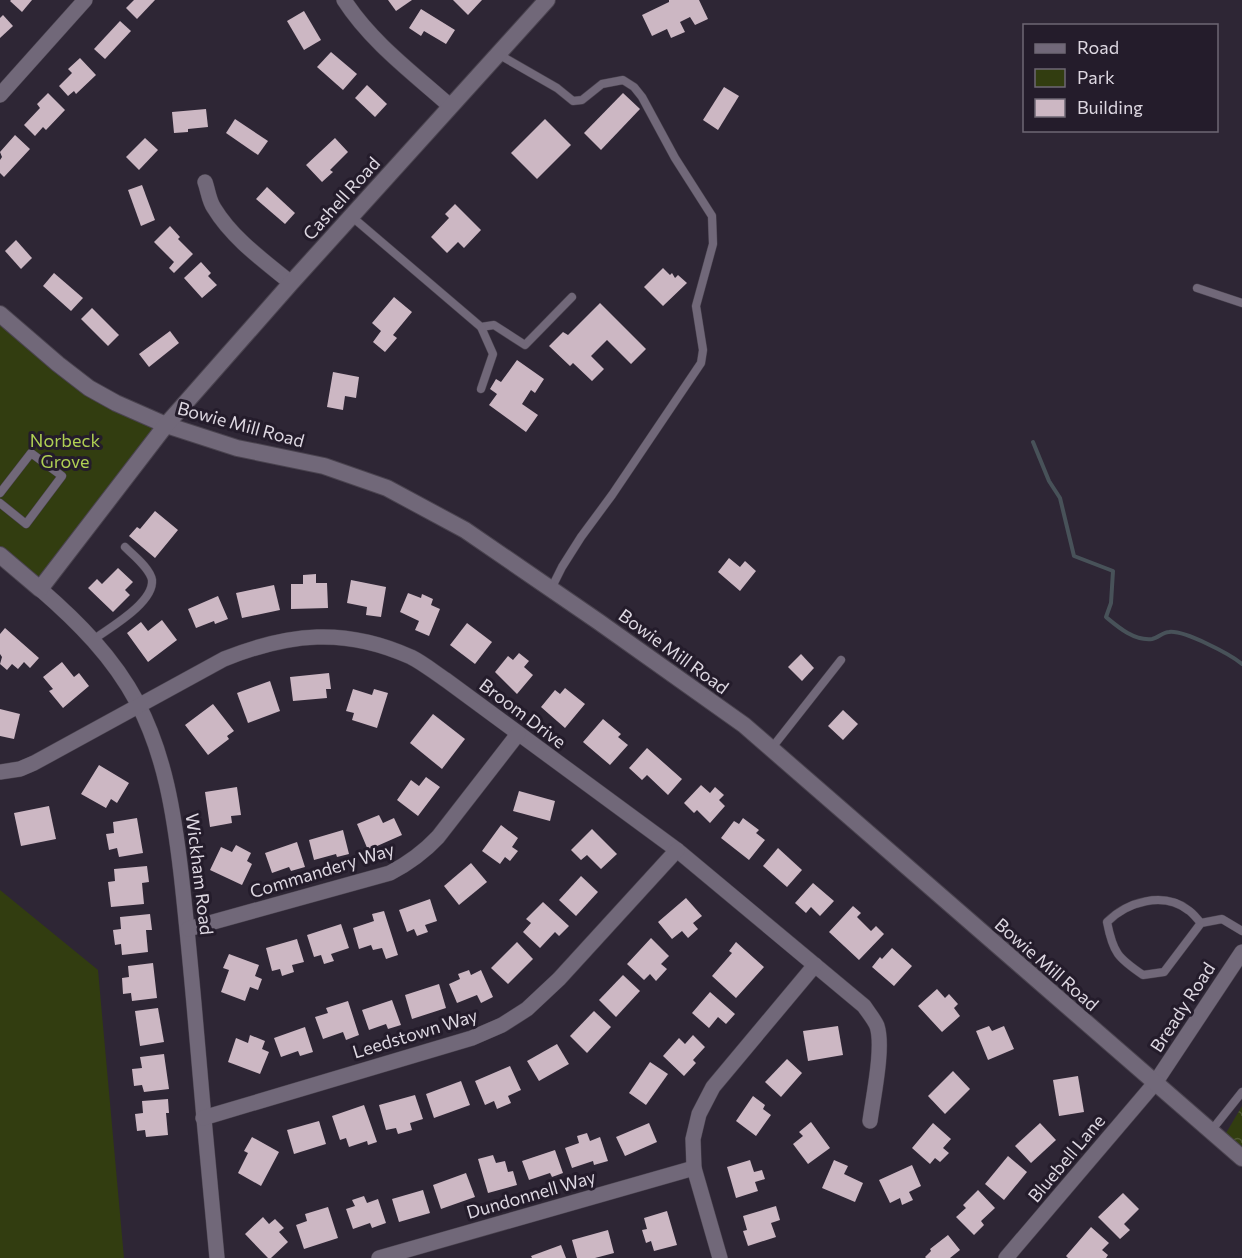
<svg xmlns="http://www.w3.org/2000/svg" width="1242" height="1258" font-family="Commissioner,sans-serif">
	<style>
		.forest { fill: url(#forest-crowns) }
		.green { fill: #323d10 }
		.lines { fill: none; stroke-linecap: round; stroke-linejoin: round }
		.stream { stroke: #485259; stroke-width: 4 }
		.building { fill: #ccb7c3 }
		.service-casing { stroke: #4a434f; stroke-width: 9 }
		.minor-casing { stroke: #4a434f; stroke-width: 16 }
		.tertiary-casing { stroke: #4a434f; stroke-width: 18 }
		.service { stroke: #716879; stroke-width: 8 }
		.minor { stroke: #716879; stroke-width: 15 }
		.tertiary { stroke: #716879; stroke-width: 16 }
		.labels { text-anchor: middle; dominant-baseline: central; stroke-width: 6; stroke-linejoin: round; paint-order: stroke }
		.street-label { font-size: 18px; fill: #ded8e2; stroke: #241c2b }
		.park-label { font-size: 18px; fill: #afcf53; stroke: #241c2b }
	</style>
	<defs>
		<pattern id="forest-crowns" width="20" height="18" patternUnits="userSpaceOnUse" patternTransform="scale(1.5)"><rect width="20" height="18" fill="#323d10"/><path d="M2 6a3 3 0 1 1 6 0M12 15a3 3 0 1 1 6 0" fill="none" stroke="#4f5832"/></pattern>
	</defs>
	<rect width="100%" height="100%" fill="#2e2635"/>
	<path class="forest" d="M1242,1106V1158L1222,1140Z"/>
	<g class="green">
		<path d="M0,314L58,364L166,425L40,589L0,556Z"/>
		<path d="M0,890L98,970L124,1258H0Z"/>
	</g>
	<g class="lines">
		<path class="stream" d="M1033,442L1049,481L1060,498L1074,556L1113,571L1111,603L1106,617C1118,627 1134,641 1152,639C1158,638 1163,632 1169,632C1184,630 1230,654 1242,664"/>
	</g>
	<g class="building">
		<path d="M11,0H32L22,12L10,1Z"/>
		<path d="M134,0H155L137,19L126,8Z"/>
		<path d="M388,0H412L396,11Z"/>
		<path d="M453,0H482L468,15Z"/>
		<path d="M669,0H699L708,19L695,25L690,17L680,22L685,32L671,38L667,29L652,36L642,15L669,2Z"/>
		<path d="M421,9L455,30L446,44L424,31L421,36L409,28Z"/>
		<path d="M304,11L321,40L304,50L287,21Z"/>
		<path d="M3,15L13,26L0,38V18Z"/>
		<path d="M120,21L131,31L105,59L94,49Z"/>
		<path d="M331,52L357,74L343,90L317,67Z"/>
		<path d="M80,58L96,75L76,94L74,91L68,96L59,86L72,73L68,69Z"/>
		<path d="M367,85L387,104L375,117L355,98Z"/>
		<path d="M724,87L739,96L718,130L703,120Z"/>
		<path d="M48,93L65,110L46,130L43,127L35,136L24,125L40,108L37,104Z"/>
		<path d="M623,93L640,109L601,150L584,133Z"/>
		<path d="M206,109L208,127L188,129V132L174,133L172,112Z"/>
		<path d="M235,119L268,141L258,155L226,133Z"/>
		<path d="M545,119L571,145L537,179L511,153Z"/>
		<path d="M15,135L30,149L4,177L0,173V160L2,157L0,152Z"/>
		<path d="M145,138L158,150L139,170L126,157Z"/>
		<path d="M335,138L348,152L330,170L333,172L322,182L306,165Z"/>
		<path d="M142,185L155,220L141,226L128,190Z"/>
		<path d="M267,187L295,213L285,224L256,199Z"/>
		<path d="M455,204L481,230L464,248L458,242L447,253L431,237L449,218L445,214Z"/>
		<path d="M170,226L180,237L178,239L193,254L174,273L169,268L174,262L154,242Z"/>
		<path d="M16,240L32,258L21,269L5,251Z"/>
		<path d="M201,262L211,273L208,276L217,285L202,298L184,278Z"/>
		<path d="M663,268L670,275L672,273L675,278L678,275L687,283L663,306L644,287Z"/>
		<path d="M54,273L83,298L71,311L43,286Z"/>
		<path d="M394,297L412,312L393,335L397,338L385,352L373,342L381,331L372,323Z"/>
		<path d="M600,303L646,349L631,364L607,340L591,356L604,369L592,381L573,363L570,366L549,346L563,332L568,335Z"/>
		<path d="M92,308L119,335L108,346L81,319Z"/>
		<path d="M170,331L179,343L149,367L139,354Z"/>
		<path d="M517,360L544,379L535,393L531,390L522,404L538,415L526,432L489,405L497,394L490,389L496,379L501,382Z"/>
		<path d="M333,372L359,377L356,398L345,396L343,410L327,407Z"/>
		<path d="M155,511L178,530L155,558L129,536L137,527L140,529Z"/>
		<path d="M729,558L740,567L745,561L756,571L740,591L718,572Z"/>
		<path d="M118,568L133,582L125,590L130,595L113,612L88,588L97,579L102,584Z"/>
		<path d="M316,574V583H327L328,608L291,609V584H303V575Z"/>
		<path d="M351,580L386,587L381,617L366,615L367,607L347,603Z"/>
		<path d="M274,585L280,610L242,618L236,593Z"/>
		<path d="M408,593L421,598L422,594L433,599L431,605L440,609L429,636L415,630L419,621L400,612Z"/>
		<path d="M218,596L228,619L215,624L214,621L196,628L188,609Z"/>
		<path d="M162,620L177,640L148,662L127,633L141,622L148,631Z"/>
		<path d="M467,623L492,642L475,664L450,645Z"/>
		<path d="M5,628L39,658L30,668L24,662L18,669L12,664L7,670L0,664L2,657L0,654V634Z"/>
		<path d="M519,653L529,661L524,667L533,675L517,694L495,672L508,656L513,660Z"/>
		<path d="M801,654L814,668L802,681L788,667Z"/>
		<path d="M62,662L74,677L79,673L89,686L63,708L49,691L53,689L43,677Z"/>
		<path d="M329,673L331,689H326L327,698L293,701L290,677Z"/>
		<path d="M270,681L280,711L248,723L237,693Z"/>
		<path d="M565,688L585,704L565,728L541,707L555,690L560,694Z"/>
		<path d="M353,689L372,695L374,689L388,693L377,728L352,720L354,713L346,711Z"/>
		<path d="M213,704L234,731L227,736L229,739L208,755L185,725Z"/>
		<path d="M0,709L20,714L14,739L0,736Z"/>
		<path d="M843,710L858,724L843,740L828,726Z"/>
		<path d="M433,714L465,739L442,769L410,743Z"/>
		<path d="M603,719L621,734L618,737L628,745L610,765L583,742Z"/>
		<path d="M647,748L682,779L668,795L647,775L642,780L629,768Z"/>
		<path d="M99,765L129,783L117,803L111,799L106,808L81,794Z"/>
		<path d="M426,777L440,787L418,816L397,800L411,780L419,786Z"/>
		<path d="M701,785L710,793L715,787L724,795L719,800L725,806L710,823L697,810L694,813L684,803Z"/>
		<path d="M237,787L241,815L231,816L232,823L210,827L205,792Z"/>
		<path d="M519,791L555,801L550,821L513,811Z"/>
		<path d="M49,806L56,839L21,846L14,813Z"/>
		<path d="M379,815L383,823L394,818L402,835L368,850L357,824Z"/>
		<path d="M137,818L143,853L119,857L117,848L109,850L106,834L114,833L113,822Z"/>
		<path d="M743,818L759,830L756,833L765,840L749,860L721,838L734,821L739,824Z"/>
		<path d="M501,825L518,838L512,847L518,851L510,861L505,857L500,864L482,851Z"/>
		<path d="M592,829L617,854L601,869L587,855L581,860L571,850Z"/>
		<path d="M343,830L349,854L337,857L336,854L314,860L309,840Z"/>
		<path d="M297,842L305,867L291,871L289,867L272,873L265,853Z"/>
		<path d="M236,845L251,853L247,861L252,864L242,885L210,870L221,847L232,852Z"/>
		<path d="M778,848L802,870L787,887L763,866Z"/>
		<path d="M471,863L487,882L459,905L444,886Z"/>
		<path d="M147,866L149,882L142,883L144,904L111,907L108,882L115,881L114,869Z"/>
		<path d="M581,876L598,892L576,916L559,900Z"/>
		<path d="M813,883L834,901L820,916L811,907L806,913L795,903Z"/>
		<path d="M686,898L702,916L693,923L698,929L688,938L682,931L672,939L658,922Z"/>
		<path d="M430,899L437,921L425,925L428,932L417,936L414,929L407,932L399,910Z"/>
		<path d="M543,902L569,926L559,936L555,932L540,948L523,932L531,923L526,919Z"/>
		<path d="M853,906L861,913L857,917L871,931L876,926L884,934L859,960L829,932Z"/>
		<path d="M384,911L398,955L386,959L382,948L373,950L371,945L359,949L353,928L374,921L372,914Z"/>
		<path d="M150,914L152,930H146L148,952L122,955L121,944L115,945L113,930L121,929L120,917Z"/>
		<path d="M341,924L349,948L331,954L334,961L324,964L321,955L314,957L307,935Z"/>
		<path d="M651,938L669,956L661,964L667,969L656,981L650,974L644,980L627,964Z"/>
		<path d="M297,939L304,962L292,965L294,972L282,976L280,969L272,971L266,948Z"/>
		<path d="M517,942L533,959L508,984L491,968Z"/>
		<path d="M736,942L764,967L736,998L712,976L732,953L729,951Z"/>
		<path d="M892,948L912,966L894,986L872,967L880,957L882,959Z"/>
		<path d="M229,954L259,965L255,976L262,979L258,990L250,987L245,1001L221,992L229,970L223,968Z"/>
		<path d="M153,963L157,998L132,1001L131,993L123,994L122,978L129,977L128,966Z"/>
		<path d="M469,970L471,975L481,970L493,997L481,1003L477,995L457,1003L449,984L460,979L458,974Z"/>
		<path d="M623,975L640,991L616,1017L599,1000Z"/>
		<path d="M439,984L446,1008L412,1019L405,995Z"/>
		<path d="M937,989L945,998L949,994L958,1004L954,1008L960,1016L942,1032L918,1006Z"/>
		<path d="M710,992L735,1014L726,1024L718,1017L709,1028L692,1013Z"/>
		<path d="M392,1000L401,1025L388,1029L386,1024L369,1030L362,1010Z"/>
		<path d="M348,1001L359,1035L346,1040L343,1032L323,1039L315,1017L328,1013L326,1008Z"/>
		<path d="M158,1008L164,1042L140,1046L135,1011Z"/>
		<path d="M594,1011L611,1027L587,1053L570,1036Z"/>
		<path d="M838,1026L843,1055L808,1061L803,1031Z"/>
		<path d="M989,1026L992,1031L1004,1026L1014,1049L988,1060L976,1031Z"/>
		<path d="M305,1027L313,1052L300,1056L298,1051L281,1057L274,1038Z"/>
		<path d="M250,1035L265,1041L262,1049L269,1052L260,1074L228,1062L236,1038L248,1043Z"/>
		<path d="M693,1035L705,1047L693,1060L696,1063L684,1076L663,1056L679,1038L685,1044Z"/>
		<path d="M557,1044L569,1064L539,1081L527,1061Z"/>
		<path d="M164,1054L169,1089L144,1092L142,1085L134,1086L132,1069L142,1068L140,1057Z"/>
		<path d="M787,1059L802,1073L781,1097L765,1082Z"/>
		<path d="M650,1062L668,1074L646,1105L629,1093Z"/>
		<path d="M510,1066L521,1090L508,1096L511,1103L497,1109L494,1101L485,1105L475,1081Z"/>
		<path d="M953,1071L970,1089L945,1114L928,1096Z"/>
		<path d="M1078,1076L1084,1112L1059,1116L1053,1080Z"/>
		<path d="M461,1081L470,1105L434,1118L426,1094Z"/>
		<path d="M415,1095L423,1119L410,1123L412,1130L398,1134L396,1128L386,1130L379,1105Z"/>
		<path d="M753,1096L765,1105L763,1109L771,1115L756,1136L736,1121Z"/>
		<path d="M168,1099L169,1113H166L168,1135L146,1137L145,1130L137,1131L135,1114L143,1113L142,1101Z"/>
		<path d="M364,1105L377,1142L368,1145L367,1141L349,1147L346,1138L340,1140L332,1116Z"/>
		<path d="M319,1121L326,1144L294,1154L287,1130Z"/>
		<path d="M811,1122L830,1148L808,1164L793,1144L803,1136L799,1132Z"/>
		<path d="M649,1123L657,1142L625,1156L616,1137Z"/>
		<path d="M933,1123L951,1139L943,1148L949,1153L940,1162L935,1158L930,1164L912,1148Z"/>
		<path d="M1040,1123L1056,1140L1031,1163L1015,1146Z"/>
		<path d="M587,1133L590,1141L600,1137L608,1161L594,1165L593,1161L572,1168L565,1148L579,1143L577,1136Z"/>
		<path d="M252,1137L279,1152L261,1186L238,1173L248,1153L244,1151Z"/>
		<path d="M555,1150L563,1173L552,1177L550,1173L529,1180L522,1161Z"/>
		<path d="M493,1155L496,1163L505,1161L508,1172L513,1171L517,1185L488,1193L478,1159Z"/>
		<path d="M1008,1156L1027,1172L1004,1200L985,1184Z"/>
		<path d="M750,1160L754,1172L762,1170L765,1179L755,1182L758,1191L736,1198L727,1167Z"/>
		<path d="M834,1160L848,1166L844,1174L863,1183L855,1202L822,1188Z"/>
		<path d="M912,1165L921,1186L909,1192L913,1200L902,1205L900,1198L890,1203L879,1180Z"/>
		<path d="M466,1173L475,1197L441,1209L433,1185Z"/>
		<path d="M423,1190L430,1213L399,1222L392,1199Z"/>
		<path d="M978,1190L995,1208L981,1221L984,1225L974,1235L956,1217L966,1208L963,1205Z"/>
		<path d="M1123,1193L1139,1209L1124,1224L1130,1230L1120,1239L1098,1217Z"/>
		<path d="M364,1196L367,1203L378,1199L386,1223L372,1228L370,1223L353,1229L346,1209L355,1206L352,1200Z"/>
		<path d="M776,1206L780,1220L771,1223L776,1237L748,1246L743,1231L747,1230L743,1216Z"/>
		<path d="M328,1207L338,1238L304,1249L296,1225L307,1221L305,1214Z"/>
		<path d="M667,1211L677,1245L654,1251L651,1241L646,1243L642,1230L647,1229L644,1218Z"/>
		<path d="M263,1217L269,1224L275,1219L284,1228L279,1232L288,1242L271,1258H268L245,1234Z"/>
		<path d="M1091,1227L1109,1243L1102,1250L1108,1255L1106,1258H1068L1066,1256Z"/>
		<path d="M608,1230L614,1253L595,1258H577L572,1240Z"/>
		<path d="M948,1235L960,1250L950,1258H926L925,1257L931,1251L930,1249Z"/>
		<path d="M561,1245L566,1258H532L531,1256Z"/>
	</g>
	<g class="lines">
		<defs>
			<g id="service">
				<path d="M498,54L557,88L573,101L582,100L602,84L623,80L634,87L642,97L675,158L712,216L713,244L696,306L703,350L701,363L612,495L581,537L562,567L551,589"/>
				<path d="M351,216L481,327L494,325L525,345L572,297"/>
				<path d="M1197,288L1242,303"/>
				<path d="M481,389L493,354L481,327"/>
				<path d="M0,493L31,453L62,476L26,524L0,503"/>
				<path d="M93,640C109,628 154,603 152,580C150,568 133,555 125,547"/>
				<path d="M771,749L841,660"/>
				<path d="M1201,923C1197,919 1193,913 1188,910C1163,891 1127,902 1107,922C1113,953 1118,958 1143,975L1164,972L1201,923L1222,919L1242,931"/>
				<path d="M1211,1131L1242,1092"/>
			</g>
			<g id="minor">
				<path d="M344,0C371,42 413,73 450,106"/>
				<path d="M0,95L85,0"/>
				<path d="M205,182C208,190 209,201 214,208C232,238 264,261 291,283"/>
				<path d="M40,589C78,622 113,657 137,702C165,755 174,814 181,873C186,917 190,960 194,1004C201,1089 209,1173 217,1258"/>
				<path d="M0,772L20,769L34,763L224,659C289,633 345,627 411,657C423,663 434,672 446,680L677,850L864,1006C868,1012 874,1019 877,1026C884,1047 873,1098 870,1121"/>
				<path d="M188,929L390,873C409,863 423,853 438,837L518,734"/>
				<path d="M203,1118L472,1038L502,1025L527,1009L559,979L677,850"/>
				<path d="M379,1258L694,1168"/>
				<path d="M720,1258L694,1168L693,1139L699,1114L713,1087L815,965"/>
				<path d="M1006,1258L1155,1083L1242,952"/>
			</g>
			<g id="tertiary">
				<path d="M0,314L58,364L89,388L116,403L166,425L237,448L324,466L387,488L465,530L599,622L744,725L1242,1158"/>
				<path d="M0,555L40,589L166,425L291,283L547,0"/>
			</g>
		</defs>
		<use href="#service" class="service-casing"/>
		<use href="#minor" class="minor-casing"/>
		<use href="#tertiary" class="tertiary-casing"/>
		<use href="#service" class="service"/>
		<use href="#minor" class="minor"/>
		<use href="#tertiary" class="tertiary"/>
	</g>
	<g class="labels">
		<g class="street-label">
			<text transform="translate(341 198) rotate(-48)">Cashell Road</text>
			<text transform="translate(241 424) rotate(15)">Bowie Mill Road</text>
			<text transform="translate(674 651) rotate(36)">Bowie Mill Road</text>
			<text transform="translate(523 713) rotate(37)">Broom Drive</text>
			<text transform="translate(322 870) rotate(-17)">Commandery Way</text>
			<text transform="translate(200 874) rotate(83)">Wickham Road</text>
			<text transform="translate(1047 964) rotate(41)">Bowie Mill Road</text>
			<text transform="translate(1182 1007) rotate(-57)">Bready Road</text>
			<text transform="translate(415 1033) rotate(-17)">Leedstown Way</text>
			<text transform="translate(1066 1158) rotate(-50)">Bluebell Lane</text>
			<text transform="translate(531 1194) rotate(-16)">Dundonnell Way</text>
		</g>
		<g class="park-label">
			<text x="65" y="440">Norbeck<tspan x="65" dy="21">Grove</tspan></text>
		</g>
	</g>
	<rect x="1023" y="24" width="195" height="108" fill="#241c2b" stroke="#6e6774" stroke-width="1.5"/>
	<rect x="1035" y="44" width="30" height="9" fill="#716879" stroke="#6e6774" stroke-width="1.5"/>
	<text x="1077" y="54" font-size="18" fill="#ded8e2">Road</text>
	<rect x="1035" y="69" width="30" height="18" fill="#323d10" stroke="#6e6774" stroke-width="1.5"/>
	<text x="1077" y="84" font-size="18" fill="#ded8e2">Park</text>
	<rect x="1035" y="99" width="30" height="18" fill="#ccb7c3" stroke="#6e6774" stroke-width="1.5"/>
	<text x="1077" y="114" font-size="18" fill="#ded8e2">Building</text>
</svg>
